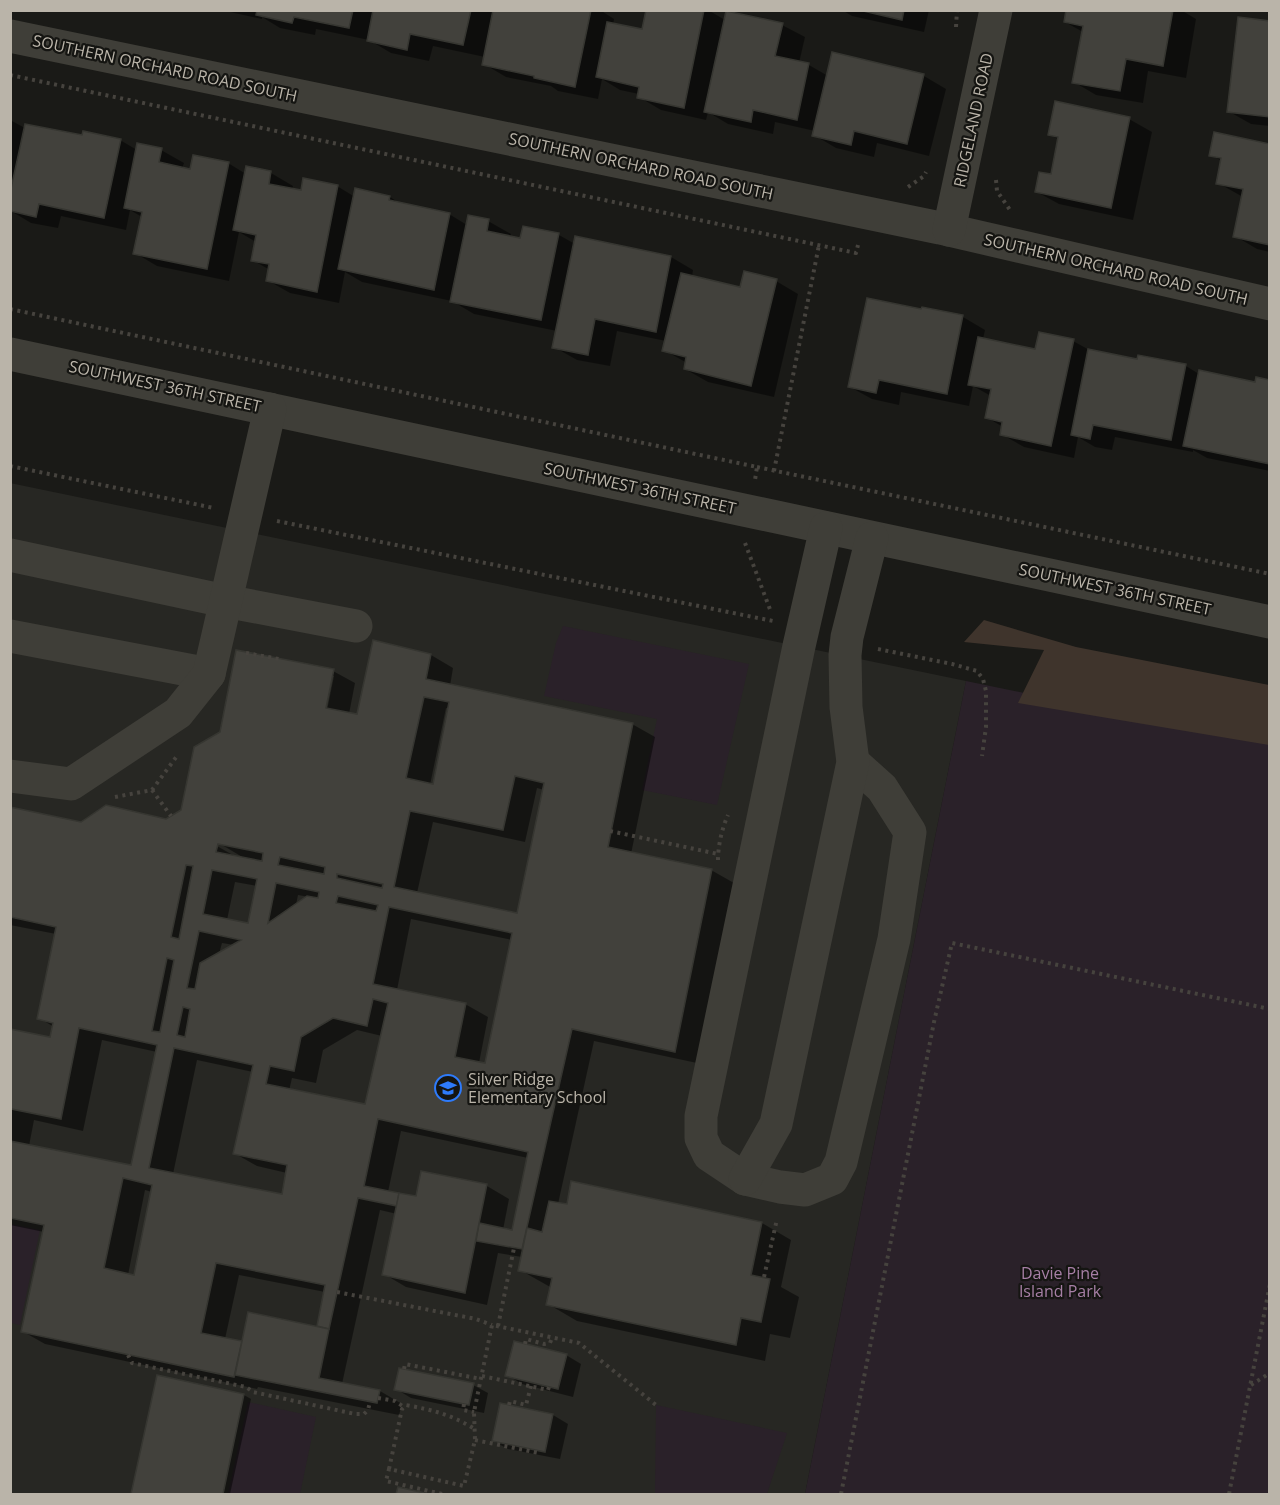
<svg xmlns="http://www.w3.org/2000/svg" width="1280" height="1505" font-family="'Open Sans',sans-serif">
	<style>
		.built { fill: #272723 }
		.green { fill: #2a2129 }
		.water { fill: #3f342c }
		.shadow { fill: #0007; fill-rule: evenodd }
		.building { fill: #42413c; stroke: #363631; stroke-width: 1.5; fill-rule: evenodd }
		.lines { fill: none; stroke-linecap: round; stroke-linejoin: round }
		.path { stroke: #46433e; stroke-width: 4; stroke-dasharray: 3 4.5; stroke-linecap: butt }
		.minor { stroke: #3f3e38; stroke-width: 33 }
		.labels { text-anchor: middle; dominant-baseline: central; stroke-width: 4.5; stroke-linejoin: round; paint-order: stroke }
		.street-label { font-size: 16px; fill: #bab4a9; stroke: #151512 }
		.poi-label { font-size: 16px; fill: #bab4a9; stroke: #151512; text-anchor: start }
		.park-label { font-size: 16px; fill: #a67fa5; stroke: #151512 }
	</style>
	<rect width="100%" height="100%" fill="#1a1a17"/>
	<path class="built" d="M10,483L966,681L805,1494H11Z"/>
	<g class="green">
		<path d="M563,626L749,664L717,805L642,790L657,719L544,696L556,643Z"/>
		<path d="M966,681L1269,743V1494H805Z"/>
		<path d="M11,1224L40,1230L20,1325L11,1323Z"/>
		<path d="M248,1402L316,1417L300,1494H228Z"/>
		<path d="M656,1405L787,1433L767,1494H655Z"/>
	</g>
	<path class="water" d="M984,620L1076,647L1269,685V745L1018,703L1044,650L964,642Z"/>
	<g class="shadow">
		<path d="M221,10H600L614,19L613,25L643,31L648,10H708L725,20L782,25L805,37L799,63L809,65L828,76L833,54L924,76L946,89L929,156L877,143L874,157L836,148L814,135L815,131L775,122L773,134L728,124L708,112L706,120L661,110L639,97V94L620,90L602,79L598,99L558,91L551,86L506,77L484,64L485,57L433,46L429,61L391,53L369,40L316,29L315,35L280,28L262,17V19Z"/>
		<path d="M842,10H929L924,32L852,16Z"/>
		<path d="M1067,10H1181L1196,19L1186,78L1148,71L1143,103L1096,95L1074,82L1083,32L1065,22Z"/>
		<path d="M1270,23V126L1251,124L1228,111Z"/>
		<path d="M1129,119L1152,132L1133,220L1059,204L1037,192L1052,176L1059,140L1050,134Z"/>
		<path d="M10,120L25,128L83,137L120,140L137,150H161L184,163L182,169L191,170L228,163L246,174L247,168L271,173L293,186L292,190L302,192L337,186L355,197H390L401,204L449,214L467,225L488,221L511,234L510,237L521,239L559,235L575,244L576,238L671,257L693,270L692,277L741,289L776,281L798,294L774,397L708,382L685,369L687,363L664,350L666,341L617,331L610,366L577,360L554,347L557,331L474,314L452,301L362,282L345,272L339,303L290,293L267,280L270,270L252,260L256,242L239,232L229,281L157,266L135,253L142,217L130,210L126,230L61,216L58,228L31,223L11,211L10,215Z"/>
		<path d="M1270,146V252L1257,249L1235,236L1243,197L1218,183L1222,161L1211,155Z"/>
		<path d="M963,317L985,330L983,339L1037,351L1073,341L1093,352L1138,361L1186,366L1199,374L1256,383L1270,382V471L1207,458L1193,450V452L1115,437L1112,450L1095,447L1078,437L1074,458L1024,447L1001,434L1003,427L986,417L991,396L973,386L969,406L901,392L899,405L872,399L850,387Z"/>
		<path d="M431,655L453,668L450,686L632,724L655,737L631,854L711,870L734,883L697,1063L594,1041L558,1204L568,1206L573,1183L762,1223L791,1240L781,1287L799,1297L790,1338L770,1334L765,1361L577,1321L548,1304L552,1288L520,1270L522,1257L498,1253L487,1305L406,1287L384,1274L397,1214L380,1210L342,1384L380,1391L402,1404L399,1415L258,1387L257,1389L45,1344L22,1331L44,1232L10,1225V1030L51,1038L54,1027L39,1018L56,934L10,925V808L81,824L167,821L182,811L333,671L355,683L349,714L359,716ZM331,676H334L326,715H323ZM446,708L449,709L434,786L430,785ZM537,788L544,790L518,914L417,893L433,822L525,842ZM212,839L244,858H238L210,842ZM235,882L257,886L249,924L227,920ZM298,895L309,897L296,905ZM411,919L512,940L486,1064L479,1063L488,1017L465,1004L397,990ZM222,943L234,945L219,954ZM357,1030L382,1036L366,1106L289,1091L292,1078L316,1083L323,1050ZM102,1040L157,1052L132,1167L29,1146L34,1120L83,1131ZM197,1060L253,1072L234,1153L257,1166L287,1173L283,1196L173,1174ZM401,1131L528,1158L513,1232L503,1230L509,1199L487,1186L422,1172L417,1198L388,1192ZM145,1190L152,1192L135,1276L128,1275ZM239,1275L325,1292L318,1328L243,1343L225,1339Z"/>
		<path d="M566,1355L581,1364L573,1397L522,1384L507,1375Z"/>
		<path d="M158,1377L244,1395L251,1399L230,1494H133Z"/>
		<path d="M473,1385L488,1393L484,1413L411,1398L396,1389Z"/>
		<path d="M553,1415L568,1424L560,1459L508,1449L493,1441Z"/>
	</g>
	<g class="building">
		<path d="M257,10H353L349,28L294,17L292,23L256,15Z"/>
		<path d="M373,10H471L463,45L410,34L407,50L367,41Z"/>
		<path d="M493,10H591L575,87L534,78V76L482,65Z"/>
		<path d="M646,10H704L684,108L637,98L639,87L596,77L607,22L642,29Z"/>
		<path d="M859,10H904L902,20Z"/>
		<path d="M1066,10H1173L1163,66L1126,59L1120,91L1072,83L1083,26L1064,22Z"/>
		<path d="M726,11L783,23L775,56L809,63L797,120L753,110L751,122L704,112Z"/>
		<path d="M1238,17L1270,21V117L1227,112Z"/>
		<path d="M832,52L924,74L907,144L854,131L851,145L812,136Z"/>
		<path d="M1055,101L1130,117L1111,208L1035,192L1039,172L1051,174L1058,137L1048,135Z"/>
		<path d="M25,124L82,135L83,131L121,139L104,218L39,204L36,217L10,211V193Z"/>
		<path d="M1214,132L1270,144V245L1233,237L1243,189L1216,184L1221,158L1209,156Z"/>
		<path d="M137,143L162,148L159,162L190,169L193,155L229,162L207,269L133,254L142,212L124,208Z"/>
		<path d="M246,166L271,171L269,184L301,190L303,178L338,185L317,292L266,281L269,264L251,261L256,235L233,230Z"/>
		<path d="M355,188L390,196L389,200L450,213L434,290L338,269Z"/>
		<path d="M468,215L489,219L487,231L520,238L523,226L559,233L541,320L450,302Z"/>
		<path d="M575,236L671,256L656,332L595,319L588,355L552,348Z"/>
		<path d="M744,271L777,279L751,386L684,369L686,357L662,351L681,273L740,287Z"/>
		<path d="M867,298L921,309L922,307L963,315L947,394L879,380L876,393L848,387Z"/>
		<path d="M1039,332L1074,339L1051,446L1000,435L1002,422L985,418L991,389L968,385L978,337L1035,349Z"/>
		<path d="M1088,349L1137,359L1138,355L1186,364L1171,440L1093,425L1090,439L1071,435Z"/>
		<path d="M1199,370L1255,382L1256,377L1270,380V464L1183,446Z"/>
		<path d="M373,640L431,654L426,679L633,723L608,847L712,869L675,1052L572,1029L522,1249L476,1241L479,1223L512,1230L528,1152L378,1119L364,1186L399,1193L397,1206L358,1198L329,1329L317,1326L325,1285L216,1263L201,1333L242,1341L234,1377L21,1332L44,1225L10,1218V1141L131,1165L157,1045L79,1028L61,1119L11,1109L10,1114V1029L50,1037L53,1023L37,1019L56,927L10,917V807L81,822L106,805L166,819L181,810L194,747L220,732L236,650L334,669L326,708L357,714ZM424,697L449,702L433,784L406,778ZM515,776L544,783L517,913L394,887L410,811L503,830ZM218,844L263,853L262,861L216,852ZM280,857L325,867L324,874L278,865ZM186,865L193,866L179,939L171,937ZM212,870L257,879L248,923L203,914ZM337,874L383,884L382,888L337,878ZM276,883L319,892L318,898L307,896L268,923ZM338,896L378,905L376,911L336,903ZM389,907L512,933L485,1063L455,1057L466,1003L373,984ZM199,931L241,940L200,963L195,989L187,988ZM167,958L174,960L160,1032L152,1031ZM373,999L388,1003L365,1104L266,1084L270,1066L294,1071L301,1037L333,1018L367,1026ZM183,1007L190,1009L185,1037L177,1035ZM174,1048L253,1065L233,1154L287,1165L282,1194L149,1168ZM123,1178L152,1185L134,1275L104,1268Z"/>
		<path d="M421,1171L487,1184L465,1293L382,1275L399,1193L416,1196Z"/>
		<path d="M571,1181L762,1222L751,1275L770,1279L761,1322L741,1318L736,1345L546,1305L552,1278L518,1271L527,1228L542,1232L549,1201L567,1204Z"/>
		<path d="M248,1312L329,1329L319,1378L380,1390L377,1403L235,1375Z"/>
		<path d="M514,1341L567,1354L558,1389L505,1376Z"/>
		<path d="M399,1368L474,1383L469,1405L394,1390Z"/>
		<path d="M157,1375L244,1394L223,1494H131Z"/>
		<path d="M500,1403L553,1414L545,1452L492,1441Z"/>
		<path d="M398,1487L429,1494H396Z"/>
	</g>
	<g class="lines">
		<g class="path">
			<path d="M956,27L957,10"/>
			<path d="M10,75L856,253L858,245"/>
			<path d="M996,180L997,191L1010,210"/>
			<path d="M908,187L924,176L926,172"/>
			<path d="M10,309L757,467L755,480"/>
			<path d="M10,466L214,508"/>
			<path d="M757,467L1270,574"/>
			<path d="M774,471L819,245"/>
			<path d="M277,521L773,621"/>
			<path d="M745,543L771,612"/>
			<path d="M878,649L952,664L977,671L983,679L986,691V727L982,756"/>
			<path d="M246,653L279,659"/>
			<path d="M152,790L171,816"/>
			<path d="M115,797L152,790L177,756"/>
			<path d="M610,831L718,854"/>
			<path d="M718,860C718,846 722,828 728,815"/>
			<path d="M764,1277L777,1219"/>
			<path d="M337,1292L476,1319L492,1325"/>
			<path d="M498,1326L514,1248"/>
			<path d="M525,1344L526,1339L544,1344L550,1343L552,1338"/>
			<path d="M128,1355L132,1363L246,1387L253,1392L355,1414H364L368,1410L370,1402"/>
			<path d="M404,1369L405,1364L481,1379"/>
			<path d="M482,1376L548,1390L549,1387"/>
			<path d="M1251,1385L1270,1373"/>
			<path d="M378,1398L395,1401L404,1407"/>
			<path d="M464,1404L463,1410L474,1412"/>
			<path d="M509,1405L510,1401L526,1405L531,1386"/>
			<path d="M475,1440L539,1453V1451"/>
			<path d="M389,1469L402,1409L406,1405C432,1410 450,1414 473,1428"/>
			<path d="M442,1494L386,1481L389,1469L464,1486L475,1440L474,1412L492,1325L579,1343L656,1405"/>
			<path d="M841,1494L934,1022L952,943L1270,1009"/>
			<path d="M1229,1494L1270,1284"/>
		</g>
		<g class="minor">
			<path d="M10,36L940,228L1270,304"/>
			<path d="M949,230L996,10"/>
			<path d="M10,354L1270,622"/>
			<path d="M826,528L799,646L701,1116V1138L709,1155L745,1179L780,1187L805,1190L832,1179L841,1162L894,939L910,832L882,788L853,762"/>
			<path d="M10,555L225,601L356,626"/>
			<path d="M10,636L209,674"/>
			<path d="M10,776L71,784L178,713L209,674L270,409"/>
			<path d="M745,1179L776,1124L853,762L846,707L845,655L847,637L872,538"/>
		</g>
	</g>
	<defs>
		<symbol id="school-ring" viewBox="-11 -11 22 22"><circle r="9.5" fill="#151512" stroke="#2e7bfb" stroke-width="1.5"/><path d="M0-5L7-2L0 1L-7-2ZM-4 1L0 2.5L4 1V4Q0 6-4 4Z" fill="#2e7bfb"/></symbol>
	</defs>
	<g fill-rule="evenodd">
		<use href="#school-ring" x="433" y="1073" width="30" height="30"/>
	</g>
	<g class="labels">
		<g class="street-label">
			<text transform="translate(165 68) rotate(12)">SOUTHERN ORCHARD ROAD SOUTH</text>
			<text transform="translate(973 120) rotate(-78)">RIDGELAND ROAD</text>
			<text transform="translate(641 166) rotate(12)">SOUTHERN ORCHARD ROAD SOUTH</text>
			<text transform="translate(1116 269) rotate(13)">SOUTHERN ORCHARD ROAD SOUTH</text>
			<text transform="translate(165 386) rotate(12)">SOUTHWEST 36TH STREET</text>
			<text transform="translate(640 488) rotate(12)">SOUTHWEST 36TH STREET</text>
			<text transform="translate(1115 589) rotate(12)">SOUTHWEST 36TH STREET</text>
		</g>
		<g class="poi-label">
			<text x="468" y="1079">Silver Ridge<tspan x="468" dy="18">Elementary School</tspan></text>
		</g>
		<g class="park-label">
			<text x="1060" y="1273">Davie Pine<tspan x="1060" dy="18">Island Park</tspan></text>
		</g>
	</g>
	<rect width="1280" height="1505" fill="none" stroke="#bab4a9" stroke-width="24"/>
</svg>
